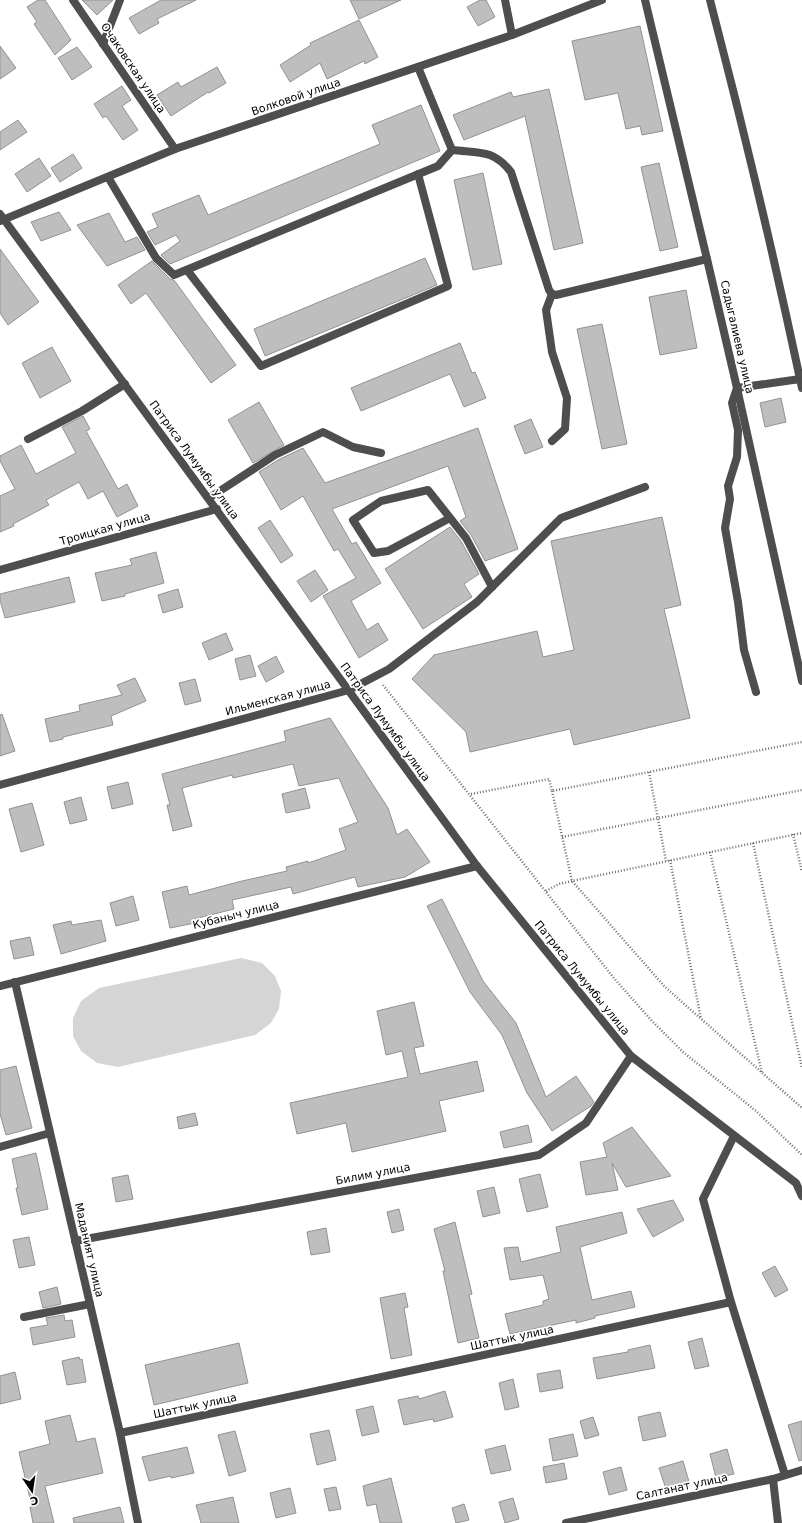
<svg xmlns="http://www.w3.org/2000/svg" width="802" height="1523" font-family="'DejaVu Sans',sans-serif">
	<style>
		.green { fill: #d5d5d5 }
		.building { fill: #bebebe; stroke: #929292 }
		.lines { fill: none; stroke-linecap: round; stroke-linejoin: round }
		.path { stroke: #707070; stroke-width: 2.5; stroke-dasharray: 1 2; stroke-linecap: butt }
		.service { stroke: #4e4e4e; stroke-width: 8 }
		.pedestrian { stroke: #4e4e4e; stroke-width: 8 }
		.minor { stroke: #4e4e4e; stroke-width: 8 }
		.tertiary { stroke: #4e4e4e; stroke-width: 8 }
		.labels { text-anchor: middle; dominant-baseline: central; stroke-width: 3.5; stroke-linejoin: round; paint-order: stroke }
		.street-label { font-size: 11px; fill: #000; stroke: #fff }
	</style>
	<rect width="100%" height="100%" fill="#fff"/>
	<path class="green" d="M241,958L262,963L275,976L281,991L279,1009L271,1023L255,1035L118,1067L97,1063L81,1051L73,1036V1018L81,1001L99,988Z"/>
	<g class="building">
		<path d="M38,0H45L71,40L55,55L34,24L37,22L27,7Z"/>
		<path d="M82,0H113L97,15Z"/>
		<path d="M161,0H196L157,19L159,23L139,34L129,18Z"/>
		<path d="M350,0H401L359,19Z"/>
		<path d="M480,0H486L495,17L478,26L467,7Z"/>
		<path d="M359,20L378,57L365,64L364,61L327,79L320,63L290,82L280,65L311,45L310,43Z"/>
		<path d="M640,26L663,131L642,135L640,126L626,129L618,93L585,100L572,41Z"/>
		<path d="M0,46L16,68L0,79Z"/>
		<path d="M77,47L92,67L72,80L58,58Z"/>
		<path d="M217,67L226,83L209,93L208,92L171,116L157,95L178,82L181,87Z"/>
		<path d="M122,86L131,100L122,106L138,130L123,140L106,116L103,118L94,104Z"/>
		<path d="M549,89L583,243L554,250L525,116L464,140L453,115L511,92L513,97Z"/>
		<path d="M421,105L440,151L170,264L161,255L180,241L176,235L155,245L147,232L158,227L152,214L199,195L208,215L380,144L372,125Z"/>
		<path d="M18,120L27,132L0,150V132Z"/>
		<path d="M73,154L82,168L60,182L51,168Z"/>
		<path d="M39,158L51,176L27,192L15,174Z"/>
		<path d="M659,163L678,247L660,251L641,167Z"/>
		<path d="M483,173L502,264L473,270L454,180Z"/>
		<path d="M59,212L71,230L41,241L31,222Z"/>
		<path d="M109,213L125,242L137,237L145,250L107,266L77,225Z"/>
		<path d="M0,249L39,302L8,325L0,313Z"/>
		<path d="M425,258L437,285L265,356L254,329Z"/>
		<path d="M152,261L170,279L174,280L236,365L211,383L146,293L131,304L118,285Z"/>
		<path d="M686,290L697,348L660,355L649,297Z"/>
		<path d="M602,324L627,444L602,449L577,329Z"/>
		<path d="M460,343L472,373L475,372L486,398L464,407L450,374L361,411L351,388Z"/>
		<path d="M52,347L71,381L40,398L22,363Z"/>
		<path d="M781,398L786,422L765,427L760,403Z"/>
		<path d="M259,402L284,445L253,463L228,420Z"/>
		<path d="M83,416L90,429L86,431L118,489L127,484L138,506L117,517L103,491L88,499L79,482L46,500L49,505L13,524L14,526L0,532V496L15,489L0,461V456L21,445L36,474L76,453L62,427Z"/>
		<path d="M531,419L543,447L525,454L514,426Z"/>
		<path d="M478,428L518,549L485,561L471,535L460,521L466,517L448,466L332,509L352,544L356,542L381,583L351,601L367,630L378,623L388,640L359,658L323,596L356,578L338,549L334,551L303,496L281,510L259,472L278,460L303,448L325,483Z"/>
		<path d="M662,517L681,605L664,609L690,718L574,745L570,729L470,752L466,732L412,679L434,655L537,631L543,657L574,650L551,541Z"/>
		<path d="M270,520L293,555L281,563L258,528Z"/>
		<path d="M450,527L461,541L479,574L464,584L472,597L423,629L385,569Z"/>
		<path d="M156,552L164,583L125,594V596L102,601L95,573L132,565L130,559Z"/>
		<path d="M315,570L328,590L311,602L297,581Z"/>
		<path d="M69,577L75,602L5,618L0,600V594Z"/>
		<path d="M178,589L183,607L163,613L158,595Z"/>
		<path d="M226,633L233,650L209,660L202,643Z"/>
		<path d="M250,655L256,676L240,680L235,659Z"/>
		<path d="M276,656L284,672L266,682L258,666Z"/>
		<path d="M135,678L146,701L111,716L113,725L63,737V739L50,742L45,719L80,711L79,705L122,695L117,685Z"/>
		<path d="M195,679L201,701L185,705L179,683Z"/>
		<path d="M2,714L15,751L0,756V715Z"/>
		<path d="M330,718L388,808L397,835L407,829L430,862L405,877L358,887L355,877L293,894L291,887L232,900L234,909L194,919L195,923L170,928L162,892L187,886L189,895L242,881L287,871L286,867L308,861V863L346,850L339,829L358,822L339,778L299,786L293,764L233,778L232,775L182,788L192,826L173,831L167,805H170L162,774L286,741L284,731Z"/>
		<path d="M128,782L133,804L112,809L107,787Z"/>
		<path d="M305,788L310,808L286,813L282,794Z"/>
		<path d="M81,797L87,820L70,824L64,802Z"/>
		<path d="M32,803L44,845L21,852L9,809Z"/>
		<path d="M133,896L139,920L116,926L110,903Z"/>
		<path d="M442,899L483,981L516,1023L546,1097L576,1076L594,1102L591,1106L552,1131L527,1093L502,1035L470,992L427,906Z"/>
		<path d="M101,920L106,941L61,954L53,925L71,921L72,925Z"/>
		<path d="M30,937L34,955L14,959L10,941Z"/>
		<path d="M414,1002L424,1046L414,1048L420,1074L477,1061L484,1091L439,1101L446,1131L352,1152L346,1123L297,1134L290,1103L408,1077L402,1051L386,1055L377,1011Z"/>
		<path d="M16,1066L32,1128L6,1135L0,1114V1070Z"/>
		<path d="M195,1113L198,1125L179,1129L177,1117Z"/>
		<path d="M528,1125L532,1142L504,1148L500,1132Z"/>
		<path d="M632,1127L671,1176L626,1187L612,1163L618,1190L586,1195L580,1162L607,1157L603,1143Z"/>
		<path d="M36,1153L48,1209L22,1215L16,1188H18L12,1159Z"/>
		<path d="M540,1174L548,1207L527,1212L519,1179Z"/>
		<path d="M128,1175L133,1199L116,1202L112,1178Z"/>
		<path d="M494,1187L500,1213L483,1217L477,1191Z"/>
		<path d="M673,1200L684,1220L653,1237L637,1209Z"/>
		<path d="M399,1209L404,1230L392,1233L387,1212Z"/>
		<path d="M622,1212L627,1233L580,1247L592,1300L631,1291L635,1307L595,1316V1318L576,1323V1320L510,1334L505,1314L543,1305V1301L549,1299L543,1275L510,1280L504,1248L518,1247L521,1262L561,1252L556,1227Z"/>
		<path d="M455,1222L472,1294L469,1295L479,1338L458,1343L443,1271H445L434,1229Z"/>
		<path d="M326,1228L330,1252L311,1255L307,1232Z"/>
		<path d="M29,1237L35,1265L19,1268L13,1240Z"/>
		<path d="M775,1266L788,1290L775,1297L762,1273Z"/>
		<path d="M57,1287L61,1304L43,1308L39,1292Z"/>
		<path d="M405,1293L408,1307L404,1308L412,1355L391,1359L380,1298Z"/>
		<path d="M64,1315L65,1321L72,1320L75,1337L33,1345L30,1328L48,1325L46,1318Z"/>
		<path d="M702,1338L709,1366L695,1369L688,1342Z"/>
		<path d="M239,1343L248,1383L154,1405L145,1365Z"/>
		<path d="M650,1345L655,1368L597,1379L593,1358L628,1352V1350Z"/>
		<path d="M79,1357L80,1360L82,1359L86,1382L67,1385L62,1361Z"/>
		<path d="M560,1370L563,1388L540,1392L537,1374Z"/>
		<path d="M15,1372L21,1399L0,1404V1376Z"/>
		<path d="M513,1379L519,1407L505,1410L499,1383Z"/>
		<path d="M445,1391L453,1417L434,1422L433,1419L404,1425L398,1400L418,1396L419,1399Z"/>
		<path d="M373,1406L379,1432L362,1436L356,1410Z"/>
		<path d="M660,1412L666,1436L643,1441L638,1417Z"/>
		<path d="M70,1415L77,1442L95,1438L103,1473L45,1486L54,1523H33L30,1507H32L19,1452L50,1444L45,1421Z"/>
		<path d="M593,1417L599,1435L585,1439L580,1421Z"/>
		<path d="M802,1421V1460L799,1461L788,1425Z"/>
		<path d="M329,1430L336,1460L317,1465L310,1434Z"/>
		<path d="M235,1431L246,1471L229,1476L218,1435Z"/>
		<path d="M573,1434L578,1456L553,1461L549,1439Z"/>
		<path d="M505,1445L511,1470L491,1474L485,1450Z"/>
		<path d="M187,1447L194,1473L171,1478V1476L149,1481L142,1457Z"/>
		<path d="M727,1449L734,1474L716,1478L710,1454Z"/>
		<path d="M683,1461L690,1485L667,1492L659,1468Z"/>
		<path d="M564,1463L567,1479L546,1483L543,1467Z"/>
		<path d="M621,1467L627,1490L609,1495L603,1472Z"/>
		<path d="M391,1478L402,1523H380L376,1504L367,1506L363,1486Z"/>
		<path d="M336,1487L341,1509L329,1511L324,1489Z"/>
		<path d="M290,1488L296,1513L276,1518L270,1493Z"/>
		<path d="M233,1497L239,1523H201L196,1505Z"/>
		<path d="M513,1498L519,1519L505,1523L499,1502Z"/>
		<path d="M464,1504L469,1520L456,1523L452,1508Z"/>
		<path d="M120,1507L124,1523H74L73,1518Z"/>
	</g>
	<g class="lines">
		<g class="path">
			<path d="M383,685L613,977L651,1020L683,1052L756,1111L802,1155"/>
			<path d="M649,772L666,861"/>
			<path d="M552,791L572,881L665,987L802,1108"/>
			<path d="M471,794L549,779L552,791L802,742"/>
			<path d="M793,834L802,872"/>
			<path d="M562,837L802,790"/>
			<path d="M753,843L802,1068"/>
			<path d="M710,852L762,1073"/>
			<path d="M670,860L701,1019"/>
			<path d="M546,891L559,884L572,881L802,833"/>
		</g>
		<g class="service">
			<path d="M710,0C743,126 773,252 800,379"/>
			<path d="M707,259L737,388"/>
			<path d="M552,294L546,310L552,352L567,398L565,429L552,441"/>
			<path d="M737,388L732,403L738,430L737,457L728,486L730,499L725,528L738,602L744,650L756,692"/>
			<path d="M737,388L800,379L802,388"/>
			<path d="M28,439L82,411L125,384"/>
			<path d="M209,498L275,455L323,432L353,447L381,453"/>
			<path d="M450,518L388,551L374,553L353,520L381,501L428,490L466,538L492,587"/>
			<path d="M0,1147L50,1133"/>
			<path d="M24,1317L90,1304"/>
		</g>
		<path class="pedestrian" d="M737,388L802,681"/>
		<g class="minor">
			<path d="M73,0L175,149"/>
			<path d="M505,0L512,35"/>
			<path d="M103,44L120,0"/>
			<path d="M452,150C479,153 493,149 511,172L549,290L552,294L556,295L707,259L645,0"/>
			<path d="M108,177L156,258L174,275L438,166L452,150L418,67"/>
			<path d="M0,221L175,149L512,35L602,0"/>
			<path d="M187,270L261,366L448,286L418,174"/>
			<path d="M0,570L217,509"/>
			<path d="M0,785L349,690L389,669L477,602L561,518L645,487"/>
			<path d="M15,982L120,1433L138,1523"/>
			<path d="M0,986L477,866"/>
			<path d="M75,1241L539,1155L586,1123L631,1056"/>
			<path d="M731,1302L703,1199L734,1136"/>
			<path d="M120,1433L731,1302L785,1475"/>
			<path d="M773,1479L778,1523"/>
			<path d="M566,1523L773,1479L802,1470"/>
		</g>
		<path class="tertiary" d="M0,214L477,866L631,1056L796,1183L802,1196"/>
	</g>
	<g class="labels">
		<g class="street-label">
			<text transform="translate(133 68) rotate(56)">Очаковская улица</text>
			<text transform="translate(296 97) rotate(-19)">Волковой улица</text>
			<text transform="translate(737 337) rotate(77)">Садыгалиева улица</text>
			<text transform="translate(194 460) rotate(54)">Патриса Лумумбы улица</text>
			<text transform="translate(105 529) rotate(-16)">Троицкая улица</text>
			<text transform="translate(278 698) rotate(-15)">Ильменская улица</text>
			<text transform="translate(385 722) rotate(54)">Патриса Лумумбы улица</text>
			<text transform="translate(236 915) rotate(-14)">Кубаныч улица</text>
			<text transform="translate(582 978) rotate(51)">Патриса Лумумбы улица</text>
			<text transform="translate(373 1174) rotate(-11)">Билим улица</text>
			<text transform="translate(89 1250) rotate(77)">Маданият улица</text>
			<text transform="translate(512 1338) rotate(-12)">Шаттык улица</text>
			<text transform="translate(195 1406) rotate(-12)">Шаттык улица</text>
			<text transform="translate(682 1487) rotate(-12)">Салтанат улица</text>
		</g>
	</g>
	<g transform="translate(32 1491) rotate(167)" stroke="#ffffff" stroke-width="3" paint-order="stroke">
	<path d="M0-3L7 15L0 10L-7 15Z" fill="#000000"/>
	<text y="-6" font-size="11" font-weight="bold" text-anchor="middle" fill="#000000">С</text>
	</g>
</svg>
